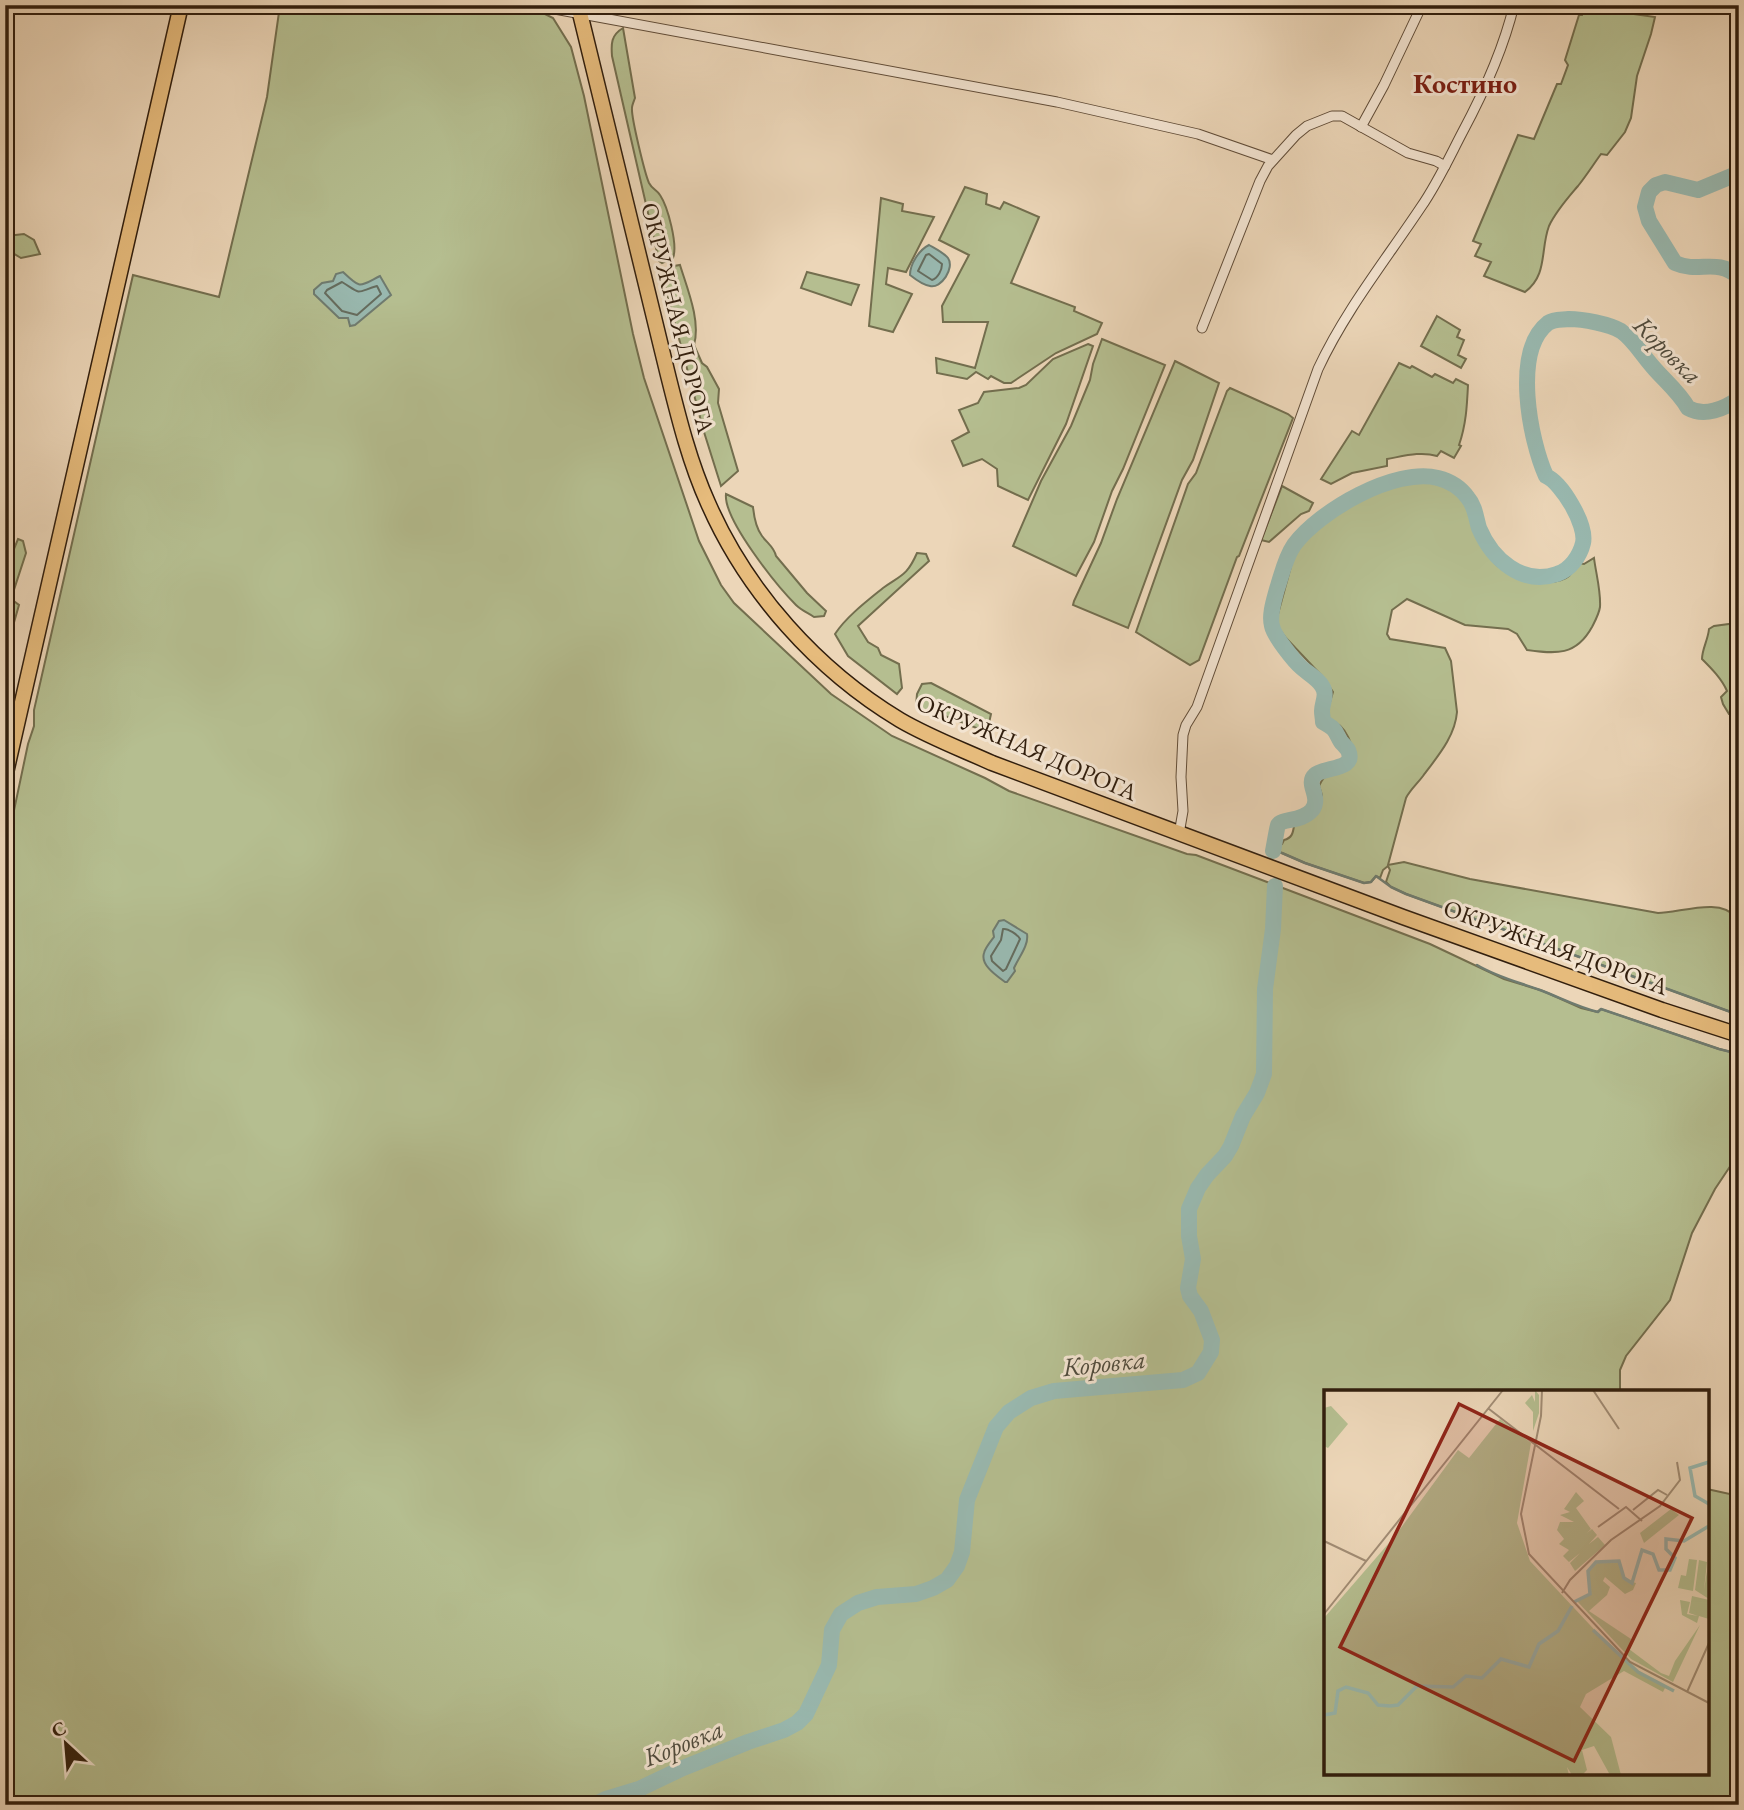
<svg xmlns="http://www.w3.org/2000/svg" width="1744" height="1810" font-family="'EB Garamond',serif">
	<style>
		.green { fill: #b5be90; stroke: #736e4e; stroke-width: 2 }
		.water { fill: #99b9b0; stroke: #6f7b6f; stroke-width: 2 }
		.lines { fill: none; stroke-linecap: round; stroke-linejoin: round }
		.shore { stroke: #656c5e; stroke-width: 2 }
		.stream { stroke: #6f7b6f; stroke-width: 2.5 }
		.river { stroke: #99b9b0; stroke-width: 16 }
		.street-casing { stroke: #604c38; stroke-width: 11 }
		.primary-casing { stroke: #311e0d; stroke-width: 17 }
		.street { stroke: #f3e4d1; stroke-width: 9 }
		.primary { stroke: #e6bb7c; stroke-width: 14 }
		.labels { text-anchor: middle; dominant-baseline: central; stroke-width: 6; stroke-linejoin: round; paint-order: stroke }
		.street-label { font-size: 24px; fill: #311e0d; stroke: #f3e4d1 }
		.water-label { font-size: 26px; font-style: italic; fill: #504c3e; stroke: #f3e4d1 }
		.quarter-label { font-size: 28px; font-weight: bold; fill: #7a1f14; stroke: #f3e4d1 }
		.inset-river { fill: none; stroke: #99b9b0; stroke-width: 3.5 }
		.inset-road { fill: none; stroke: #a18c74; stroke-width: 2 }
		.view { fill: #8f2418; fill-opacity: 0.15; stroke: #8f2418; stroke-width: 3.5 }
		.inset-edge { fill: none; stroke: #311e0d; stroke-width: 3.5 }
	</style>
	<rect width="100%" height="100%" fill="#ecd6b8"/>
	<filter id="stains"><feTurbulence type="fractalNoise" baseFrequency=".00286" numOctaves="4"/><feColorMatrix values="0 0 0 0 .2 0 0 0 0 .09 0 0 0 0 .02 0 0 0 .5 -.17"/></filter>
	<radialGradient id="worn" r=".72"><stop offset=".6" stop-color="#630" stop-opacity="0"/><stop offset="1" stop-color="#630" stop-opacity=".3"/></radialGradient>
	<g class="green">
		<path d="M280,5H503L539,11L553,18L571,47L584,96L633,334L644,378L699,541L721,585L734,603L831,694L892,736L985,778L1009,791L1187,854L1196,855L1430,944L1504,979L1543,991L1581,1008L1597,1012L1601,1009L1719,1049L1739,1054V1153L1715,1189L1692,1233L1670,1300L1626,1356L1620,1370V1392H1326V1773H1707V1489L1739,1496V1805H5V853L28,744L34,726V710L133,275L219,297L267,97Z"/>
		<path d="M1584,7L1655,17L1651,34L1637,76L1631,118L1625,132L1607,155L1601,154C1593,165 1586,176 1578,186C1567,199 1556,211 1549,226C1540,250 1548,275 1525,292L1484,276L1491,262L1475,256L1481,244L1473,241L1518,135L1534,139L1557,84H1561L1568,65L1565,60L1579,15H1582Z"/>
		<path d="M623,28L635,98C634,101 632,105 632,108C631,117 645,174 649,183C652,189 657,190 660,195C668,207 678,245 673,258L662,263L659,261L612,56C611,44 611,35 623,28Z"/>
		<path d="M965,187L987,194L986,204L1000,209L1004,202L1039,217L1011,283L1075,307L1074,311L1102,323L1097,334L1056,353L1011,383H1004L991,376L988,379L976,372L967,379L937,373L936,358L975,368L988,322H943L942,306L969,255L939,240Z"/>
		<path d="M881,198L903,204L902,211L934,217L906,272L888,268L886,284L912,294L893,332L869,326Z"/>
		<path d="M24,234L34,240L40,254L21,258L6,249L7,236Z"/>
		<path d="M680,265C687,288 701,321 694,345L702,363L707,367L719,389L718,403L738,471L721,486L704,432L662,275L674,266Z"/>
		<path d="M807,272L859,285L851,305L801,288Z"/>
		<path d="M1437,316L1460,330L1457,337L1464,340L1458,355L1466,359L1461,368L1421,346Z"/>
		<path d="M1102,339L1165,365L1123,469L1112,491L1094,542L1076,576L1013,546L1041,481L1071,426L1090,380L1093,364Z"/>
		<path d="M1088,344L1093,346L1066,424L1028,500L998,486L997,469L982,459L963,466L952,441L969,432L959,410L978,403L984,392L1019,388L1026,385L1053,359Z"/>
		<path d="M1175,361L1219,383L1193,460L1182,480L1128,628L1073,605L1074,601L1101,543L1117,499Z"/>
		<path d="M1399,363L1410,368L1412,366L1432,377L1435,374L1453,383L1456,379L1468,385C1467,406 1466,425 1459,445L1461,446L1454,458L1441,451L1437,456C1421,451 1404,456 1387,459V466L1352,473L1331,484L1321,479L1352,431L1359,435Z"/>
		<path d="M1230,388L1288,414L1293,418L1239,556L1237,557L1199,660L1190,665L1136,632L1188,484L1196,473L1227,391Z"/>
		<path d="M1423,482C1437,483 1458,485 1466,499C1473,508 1473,523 1478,534C1483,546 1491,562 1502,569C1516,579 1555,588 1569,576C1572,573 1576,567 1579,563L1584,564L1594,558C1596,574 1601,591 1600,607C1599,614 1595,621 1592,627C1576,656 1556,654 1527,650L1517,634L1508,629L1465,625L1407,599L1392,610L1387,634L1390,639L1445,648L1451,661L1457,712C1455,737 1437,757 1423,776C1417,784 1410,790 1406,798L1388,865L1404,862L1470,879L1658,913C1679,913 1721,897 1735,917C1736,934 1727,954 1739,969V1015L1406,894L1391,887L1386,882L1390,870L1388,866L1383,870L1380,878L1376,876L1371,882L1364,883L1305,863L1282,853L1273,851L1277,845L1282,844L1284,840C1292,838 1293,833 1294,826L1297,822L1320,809L1322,795L1319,786C1325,772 1334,771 1347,770L1354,763C1354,747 1347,725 1330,720L1327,712L1333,692L1321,675L1286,638L1277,626L1278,614L1293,559L1303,540L1316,528L1360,498L1378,491L1400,485Z"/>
		<path d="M1282,486L1313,503L1309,511L1301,514L1269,542L1261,540Z"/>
		<path d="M726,494L753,507C754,517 756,528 762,536C768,544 774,547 776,556L807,593L826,611L824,616L814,617C808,613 801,610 796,605C777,586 723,519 726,494Z"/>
		<path d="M18,539L23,541L26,553L11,599L19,605L5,654V571Z"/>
		<path d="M917,553L926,554L929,561L858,626L868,642L878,648L881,655L899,664L902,688L897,694L848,656L835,634C846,617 867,601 883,588C901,575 907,576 917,553Z"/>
		<path d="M1739,614V715L1729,714L1723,704L1721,697L1727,691C1722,679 1711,668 1702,659C1702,649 1708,640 1709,629L1714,626L1736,623Z"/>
		<path d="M931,683L991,714L987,732L937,713L933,707L925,712L916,706L917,694L922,684Z"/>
	</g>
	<g class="water">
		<path d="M929,245C934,248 944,253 948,258C955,268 941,289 930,286C923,285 915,279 910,275C910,264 919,250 929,245Z"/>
		<path d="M343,272C361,289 358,287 380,276L391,295L355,325L350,326L348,318H339L314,294V290L322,283L333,281L336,274Z"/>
		<path d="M1004,920L1027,934C1029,945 1019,957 1014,968L1015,971L1007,982H1005C997,976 980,965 984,953C985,948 991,941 994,937L993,931L999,921Z"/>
	</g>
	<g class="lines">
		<g class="shore">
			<path d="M929,254L942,264C942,270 938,278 932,280L918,271L926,255Z"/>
			<path d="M342,282C363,295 354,293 377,286L381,294L357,315L342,311L325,293L327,290Z"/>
			<path d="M1003,929C1008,928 1018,935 1020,939L1006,969L1003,971L992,961L991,956L1001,940Z"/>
		</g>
		<g class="stream">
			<path d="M1273,851L1282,853L1305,863L1364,883L1371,882L1376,876L1391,887L1406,894L1739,1015"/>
			<path d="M1477,965C1497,977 1518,982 1540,990C1559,997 1577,1007 1598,1012L1601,1009L1719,1049L1739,1054"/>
		</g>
		<g class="river">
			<path d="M1739,173L1698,190L1665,182L1656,185L1649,192L1645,207L1649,221L1675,263C1700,274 1715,257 1739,277"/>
			<path d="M1273,851C1274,847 1277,827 1278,825C1282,818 1302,822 1312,810C1322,797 1305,784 1315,775C1324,766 1357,771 1348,750C1346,747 1343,744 1341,742C1334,730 1337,730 1323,722C1323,718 1322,715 1322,711C1322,702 1328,695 1322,686C1318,679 1309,674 1302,668C1294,661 1274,636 1272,626C1269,615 1274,600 1277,589C1282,574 1285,558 1294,545C1319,511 1395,467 1438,478C1450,481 1461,488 1468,498C1475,506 1476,518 1479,528C1492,559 1522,586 1557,574C1570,570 1580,556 1583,543C1587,525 1562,483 1546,476C1530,440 1512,351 1548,323C1554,319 1562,320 1569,319C1583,319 1609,324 1621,331C1634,340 1642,355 1653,367C1664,380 1679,392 1688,408C1704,417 1725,409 1739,398"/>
			<path d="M594,1805L606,1799L639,1789L683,1768L748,1742L784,1730L797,1723L806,1714L829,1665L832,1630L841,1614L858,1603L877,1597L916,1594L933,1588L947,1580L957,1566L962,1552L967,1500L996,1427L1009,1412L1031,1398L1054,1391L1183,1380L1198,1373L1211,1352L1212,1340L1201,1311L1190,1296L1188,1288L1193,1259L1189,1236V1209L1198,1188L1207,1175L1225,1156L1231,1146L1243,1116L1257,1093L1264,1074L1265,989L1273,929L1275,886"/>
		</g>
		<defs>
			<g id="street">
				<path d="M533,5L1057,102L1198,134L1273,160"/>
				<path d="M1361,127L1384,85L1422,5"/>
				<path d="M1202,328L1260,181L1268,166L1296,135L1307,126L1332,116H1342L1408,153L1436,161L1445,166"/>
				<path d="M1179,834L1183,811L1181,777L1183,735L1186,725L1197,707L1318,369C1345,311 1385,261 1421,207C1437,184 1449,158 1462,133C1484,92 1503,51 1514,5"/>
			</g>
			<g id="primary">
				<path d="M578,5L667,371C678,415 689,461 708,503C747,592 817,670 900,720C929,737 961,749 992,763L1403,917L1662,1010L1739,1035"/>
				<path d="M5,777L181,5"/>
			</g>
		</defs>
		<use href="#street" class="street-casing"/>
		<use href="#primary" class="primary-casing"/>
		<use href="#street" class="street"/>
		<use href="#primary" class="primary"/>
	</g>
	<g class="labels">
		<g class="street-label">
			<text transform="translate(678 318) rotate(76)">ОКРУЖНАЯ ДОРОГА</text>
			<text transform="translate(1027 747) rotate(23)">ОКРУЖНАЯ ДОРОГА</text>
			<text transform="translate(1556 947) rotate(20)">ОКРУЖНАЯ ДОРОГА</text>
		</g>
		<g class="water-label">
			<text transform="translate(1668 350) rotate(45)">Коровка</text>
			<text transform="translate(1104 1363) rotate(-6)">Коровка</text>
			<text transform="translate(683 1743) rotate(-22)">Коровка</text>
		</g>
		<g class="quarter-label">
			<text x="1465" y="83">Костино</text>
		</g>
	</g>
	<g transform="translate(1324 1390)">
		<rect width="385" height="385" fill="#ecd6b8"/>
		<path d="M211,0L215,5V23L209,41V22L201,13L208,5L211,12ZM7,16L24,34L4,58L0,56V18ZM176,29L207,53L193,133L206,171L296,267L314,283L350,301L341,298L339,302L300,281L262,304L256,317L287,347L297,385H286L270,356L258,360L263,380L258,385H248L243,377L245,385H0V228L71,146L134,60L145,68ZM252,102L260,111L252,118L267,139L263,143L268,139L273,145L265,154L274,147L281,155L251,181L246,173L256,163L245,172L239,166L245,160L235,154L240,149L233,140L236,132H250L236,125L246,122L240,119ZM347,119L355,125L320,153L316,143ZM385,168V209L371,200L375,170L383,172L380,200ZM365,169L373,170L369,201L354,198L357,185L362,186ZM284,170L297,174L299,189L312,193L309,200L301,204L281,187L279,191L286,197L283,205L265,221L307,249L305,259L337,283L345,286L351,271L376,235L349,292L307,269L253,211L266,205L265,182L274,172ZM368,206L385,210V229L375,226L373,233L358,225L356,210L366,212L363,224L374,226L365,223Z" fill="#b5be90"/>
		<path class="inset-river" d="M385,72L366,78L371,106L385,114M250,212L266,204L264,181L272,172L295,171L300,188L308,193L318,160L329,164L335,180H346L351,168L342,159V149L360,151L385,136M269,240L314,282L350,301M0,325L11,323L14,301L22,297L44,303L54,315L66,316L74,315L93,296L129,297L142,286L158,288L177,269L205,277L215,254L234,241L248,216"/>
		<path class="inset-road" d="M218,0L217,26L197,124L205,164L306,272L385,313M269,0L295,39M165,19L295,119M309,120L334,100L343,105M274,137L302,117L318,131M0,151L42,171M238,203L246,190L287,150L336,116L356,90L353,72M0,224L179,0M363,302L385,253"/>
		<path class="view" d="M135,14L368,128L250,371L16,257Z"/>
		<rect width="385" height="385" class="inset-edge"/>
	</g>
	<rect width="1744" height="1810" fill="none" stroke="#ecd6b8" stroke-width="28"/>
	<rect x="7" y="7" width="1730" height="1796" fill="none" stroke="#311e0d" stroke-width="3.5"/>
	<rect x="14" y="14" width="1716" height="1782" fill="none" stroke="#311e0d" stroke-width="2"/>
	<g transform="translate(66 1744) rotate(334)" stroke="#f3e4d1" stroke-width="5" paint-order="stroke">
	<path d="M0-5L12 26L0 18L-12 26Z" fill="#311e0d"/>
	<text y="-10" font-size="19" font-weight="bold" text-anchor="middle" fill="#311e0d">С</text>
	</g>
	<rect width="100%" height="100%" filter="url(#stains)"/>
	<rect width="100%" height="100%" fill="url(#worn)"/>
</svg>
